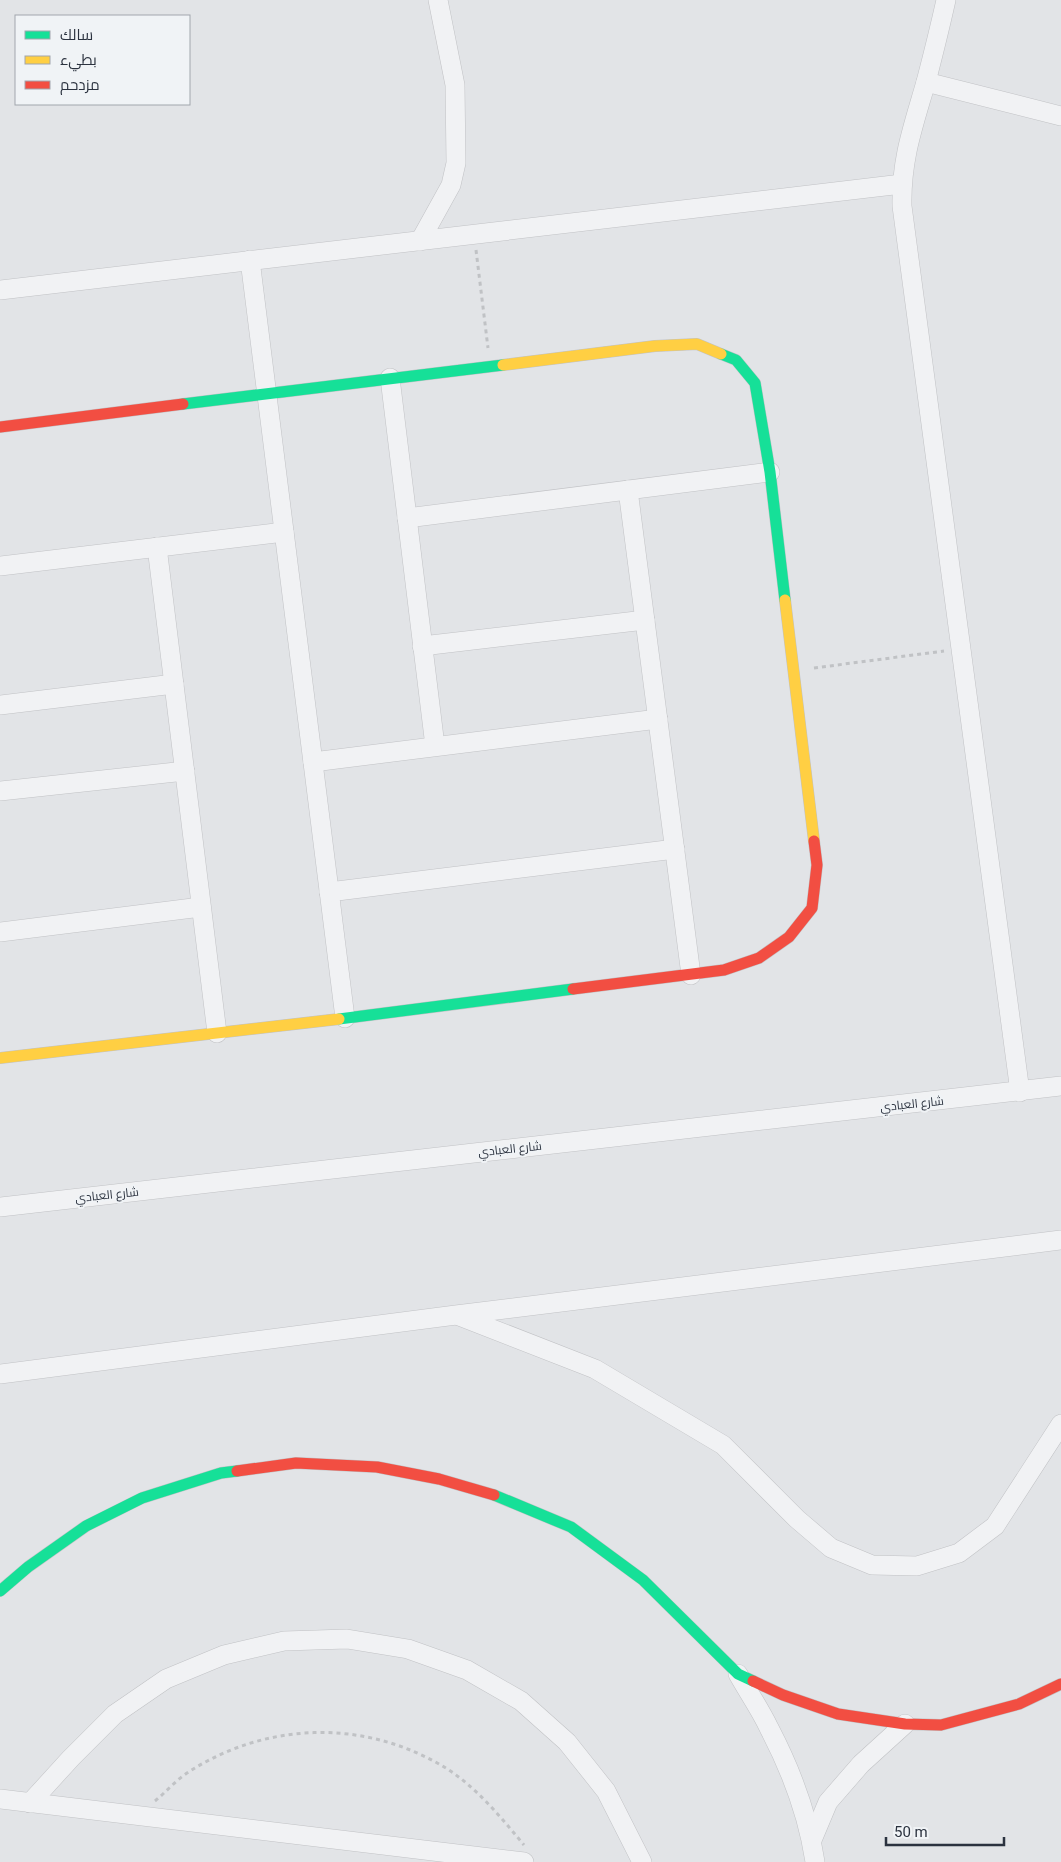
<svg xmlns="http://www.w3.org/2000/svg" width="1061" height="1862" font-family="Roboto,Cairo,sans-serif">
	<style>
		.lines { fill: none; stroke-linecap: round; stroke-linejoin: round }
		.street-casing { stroke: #c1c2c5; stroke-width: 20 }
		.fast-casing { stroke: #c1c2c5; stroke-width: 12 }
		.slow-casing { stroke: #c1c2c5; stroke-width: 12 }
		.jam-casing { stroke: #c1c2c5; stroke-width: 12 }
		.path { stroke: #c0c2c5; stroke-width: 3; stroke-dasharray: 4 4; stroke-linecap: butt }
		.street { stroke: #f1f2f4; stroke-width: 19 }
		.fast { stroke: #16e098; stroke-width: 11 }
		.slow { stroke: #ffcf43; stroke-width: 11 }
		.jam { stroke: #f24e42; stroke-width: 11 }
		.labels { text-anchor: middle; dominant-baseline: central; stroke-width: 4; stroke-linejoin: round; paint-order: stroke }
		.street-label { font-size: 12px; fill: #2b323f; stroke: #f0f3f6 }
	</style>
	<rect width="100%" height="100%" fill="#e2e4e7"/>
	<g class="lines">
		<defs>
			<g id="street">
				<path d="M946,0C940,27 933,55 926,82C913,127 901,159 902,206L1020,1092"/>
				<path d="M926,82L1061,116"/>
				<path d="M420,241L451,185L456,163L455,85L438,0"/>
				<path d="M250,260L345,1018"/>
				<path d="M0,290L902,184"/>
				<path d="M390,378L435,746"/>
				<path d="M628,490L691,975"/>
				<path d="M407,518L770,472"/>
				<path d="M157,547L217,1033"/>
				<path d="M0,566L284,532"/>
				<path d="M422,646L645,620"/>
				<path d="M0,705L174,684"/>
				<path d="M313,762L658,719"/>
				<path d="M0,791L185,771"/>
				<path d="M329,892L675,849"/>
				<path d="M0,932L201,907"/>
				<path d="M0,1207L1061,1086"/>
				<path d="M459,1316L595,1369L723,1445L797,1519L831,1548L872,1565L917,1566L959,1553L995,1526L1061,1424"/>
				<path d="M0,1374L456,1315L1061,1240"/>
				<path d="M738,1674C748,1692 760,1709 769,1728C791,1770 808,1815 815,1862"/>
				<path d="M0,1799L524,1862"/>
				<path d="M30,1803L71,1758L115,1714L166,1679L224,1655L284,1641L347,1639L408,1649L467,1670L521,1701L567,1742L606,1791L642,1862"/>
				<path d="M812,1840L828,1802L861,1764L905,1724"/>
			</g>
			<g id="fast">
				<path d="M721,354L736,360L755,383L770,472L785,600"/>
				<path d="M183,404L503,365"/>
				<path d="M339,1019L573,989"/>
				<path d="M494,1495L571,1527L643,1580L738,1674L753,1681"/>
				<path d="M0,1591L28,1567L86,1526L142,1498L221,1473L237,1471"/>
			</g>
			<g id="slow">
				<path d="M503,365L655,346L697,344L721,354"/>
				<path d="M785,600L814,841"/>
				<path d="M0,1058L339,1019"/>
			</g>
			<g id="jam">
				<path d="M0,427L183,404"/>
				<path d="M573,989L724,970L759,958L789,937L812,908L817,865L814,841"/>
				<path d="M237,1471L296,1463L377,1467L439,1479L494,1495"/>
				<path d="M753,1681L783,1695L838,1714L905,1724L941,1725L1019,1704L1061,1684"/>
			</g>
		</defs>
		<use href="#street" class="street-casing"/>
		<use href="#fast" class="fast-casing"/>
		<use href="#slow" class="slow-casing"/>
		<use href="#jam" class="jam-casing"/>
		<g class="path">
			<path d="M476,250L488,348"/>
			<path d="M814,668L944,651"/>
			<path d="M155,1801C166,1792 177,1779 190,1771C266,1723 360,1719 439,1764C473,1783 499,1815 524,1845"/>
		</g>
		<use href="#street" class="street"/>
		<use href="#fast" class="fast"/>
		<use href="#slow" class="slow"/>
		<use href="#jam" class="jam"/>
	</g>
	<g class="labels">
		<g class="street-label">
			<text transform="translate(912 1104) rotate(-6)">شارع العبادي</text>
			<text transform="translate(510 1149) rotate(-6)">شارع العبادي</text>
			<text transform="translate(107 1195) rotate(-6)">شارع العبادي</text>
		</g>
	</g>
	<rect x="15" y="15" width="175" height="90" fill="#f0f3f6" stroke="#a1a6ad"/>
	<rect x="25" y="31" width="25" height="8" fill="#16e098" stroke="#a1a6ad"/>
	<text x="60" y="40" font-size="15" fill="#2b323f">سالك</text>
	<rect x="25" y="56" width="25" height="8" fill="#ffcf43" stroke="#a1a6ad"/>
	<text x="60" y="65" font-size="15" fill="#2b323f">بطيء</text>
	<rect x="25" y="81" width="25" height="8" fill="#f24e42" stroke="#a1a6ad"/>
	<text x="60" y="90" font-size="15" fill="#2b323f">مزدحم</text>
	<path d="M886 1837v8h118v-8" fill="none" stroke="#2b323f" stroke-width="2.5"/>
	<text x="894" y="1837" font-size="15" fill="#2b323f" stroke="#f0f3f6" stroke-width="4" paint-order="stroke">50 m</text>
</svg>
